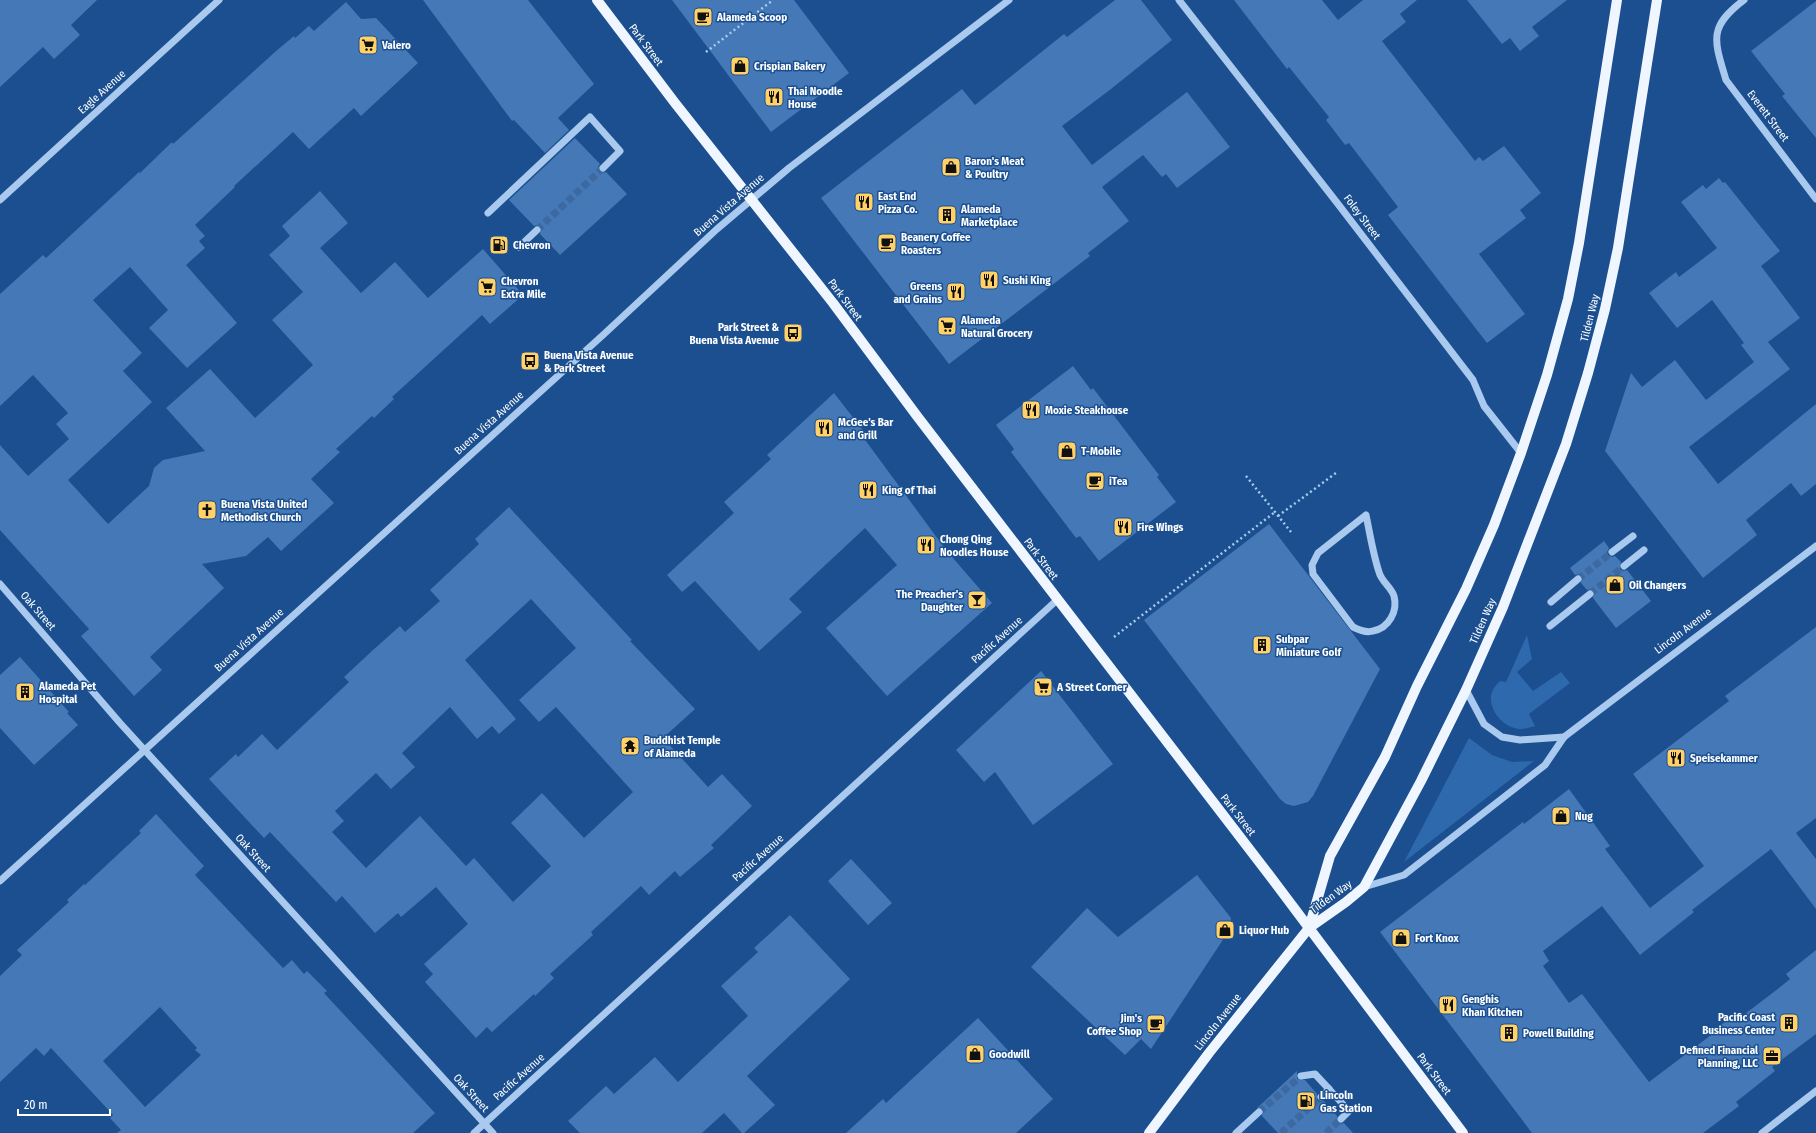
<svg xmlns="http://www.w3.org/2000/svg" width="1816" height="1133" font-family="'Fira Sans Condensed',sans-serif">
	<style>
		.green { fill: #2e69ad }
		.building { fill: #4478b7; fill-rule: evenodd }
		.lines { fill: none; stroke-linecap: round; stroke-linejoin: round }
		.minor-tunnel { stroke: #3d69a0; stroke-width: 7; stroke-dasharray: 7 3.5; stroke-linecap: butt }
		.path { stroke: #a9c9ee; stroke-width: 2.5; stroke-dasharray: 2 3; stroke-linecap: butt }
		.minor { stroke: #a9c9ee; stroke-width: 7 }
		.major { stroke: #f0f6ff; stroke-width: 10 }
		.labels { text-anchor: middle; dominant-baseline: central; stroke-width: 3; stroke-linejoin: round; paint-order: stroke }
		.poi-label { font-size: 11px; font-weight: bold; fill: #fff; stroke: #1b4f8f; text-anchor: start }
		.street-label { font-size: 11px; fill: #fff; stroke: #1b4f8f }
	</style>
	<rect width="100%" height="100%" fill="#1b4f8f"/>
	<g class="green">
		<path d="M1527,635L1532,659L1517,672L1533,691L1561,672L1570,683L1529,714L1535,726C1531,727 1526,729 1522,729C1505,730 1486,709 1492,692C1493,688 1497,684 1500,681L1506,682Z"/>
		<path d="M1469,738L1492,755L1512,762L1534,761L1404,862Z"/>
	</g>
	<g class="building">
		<path d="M0,0H97L71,25L80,35L54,59L43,47L0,87Z"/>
		<path d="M423,0H528L594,84L558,118L569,130L545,153L514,120L512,121Z"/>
		<path d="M672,0H794L849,73L771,132Z"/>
		<path d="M1115,0H1141L1172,40L1111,89L1062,126L1092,165L1187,92L1230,147L1177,188L1166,174L1162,177L1143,155L1102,187L1129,221L1088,253L1090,256L949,364L821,198L962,89L975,105L1064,34L1067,37Z"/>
		<path d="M1234,0H1322L1338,20L1363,0H1417L1400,14L1406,22L1382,41L1475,161L1479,157L1483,161L1504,146L1541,193L1520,210L1526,218L1479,254L1525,314L1487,343L1388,215L1398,207L1349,143L1345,145L1326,120L1329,117L1289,67L1287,69Z"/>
		<path d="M1467,0H1567L1532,27L1539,36L1520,51L1510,38L1502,44Z"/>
		<path d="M1816,1V138L1782,96L1785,94L1751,51Z"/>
		<path d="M346,2L361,19L376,18L418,63L361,116L354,108L309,149L293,132L234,186L235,187L195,225L205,236L199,241L205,248L186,265L237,323L187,368L149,328L168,310L130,267L93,300L142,353L123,371L152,402L68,480L108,524L149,486L154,468L163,460L205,451L166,408L210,369L255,418L313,365L272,320L303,292L269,255L290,236L282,226L320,191L348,223L320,248L361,293L395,262L428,298L483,249L523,295L490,324L482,315L392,397L394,399L374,418L372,416L336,449L340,452L311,479L334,503L281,551L268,537L246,556L202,564L224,588L150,657L162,670L134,696L81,636L89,629L0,530V445L28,476L69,439L56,424L68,413L33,375L0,406V294L43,255L46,258L139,172L140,173L172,142L173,144L275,52L294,36L295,38L309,26L314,31Z"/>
		<path d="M575,138L600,164L598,167L599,171L602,173L606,172L627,194L560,255L540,234L541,227L538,225L534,226L509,200Z"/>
		<path d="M1719,178L1723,183L1725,182L1780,251L1761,266L1800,318L1768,342L1790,369L1689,447L1718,484L1816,404V484L1801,496L1791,483L1746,520L1757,535L1703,578L1605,451L1631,373L1642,387L1675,360L1706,400L1754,362L1741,345L1744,343L1712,300L1677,328L1649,293L1676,272L1679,277L1717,248L1681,202L1703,185L1706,189Z"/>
		<path d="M1073,366L1091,390L1093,388L1159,475L1157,477L1176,502L1099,561L1080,536L1076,538L1011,452L1014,449L996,425Z"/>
		<path d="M834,393L866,434L863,437L946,550L992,603L887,696L826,628L897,565L865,528L789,599L802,612L759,651L695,581L682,592L667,575L734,513L724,502L771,459L767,455Z"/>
		<path d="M509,507L632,640L630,641L695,709L663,738L708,787L722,774L752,806L711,845L714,848L680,877L675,871L649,895L641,886L591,932L593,935L550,974L554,978L535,996L534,994L492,1032L487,1027L476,1038L425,982L433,974L424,964L468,924L436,887L401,917L398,913L375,933L342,896L336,902L270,832L264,838L209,779L236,754L238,757L262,734L277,750L349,682L344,677L373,650L400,626L405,632L440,601L430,590L479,544L475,539ZM531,599L576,648L519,700L539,722L556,707L633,792L584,838L542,793L511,823L551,866L513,902L474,858L466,866L420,816L366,868L332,832L344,821L335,811L376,773L391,789L415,767L402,753L450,707L477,739L492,726L499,734L516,719L465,660Z"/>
		<path d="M1269,524L1380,669L1313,796L1308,802L1294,806L1286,804L1280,799L1144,620Z"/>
		<path d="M1604,541L1609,548L1607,552L1608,555L1612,557L1615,556L1621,562L1620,569L1623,571L1627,570L1651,601L1616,628L1593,598L1594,591L1591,589L1587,590L1581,583L1582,576L1579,574L1575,575L1570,568Z"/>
		<path d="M1816,627V818L1796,833L1816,859V909L1771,849L1692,910L1694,912L1640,955L1602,906L1543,951L1549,961L1543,966L1569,1003L1582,994L1649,1082L1715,1032L1714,1030L1733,1016L1737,1020L1779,988L1790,979L1786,974L1816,950V1034L1772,1067L1775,1071L1736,1102L1739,1106L1703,1133H1532L1380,932L1523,822L1524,824L1569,789L1610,846L1605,849L1650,908L1704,866L1633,774L1729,701L1725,696Z"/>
		<path d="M20,657L69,712L67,713L78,725L34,765L0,728V675Z"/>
		<path d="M1041,671L1113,764L1033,825L995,772L984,782L956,750Z"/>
		<path d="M156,814L204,866L195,875L283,968L292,960L304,974L307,971L327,991L324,993L435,1113L413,1133H117L121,1130L110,1118L113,1115L51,1048L44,1056L36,1048L0,1082V976L22,955L17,950L69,902L67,900L84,884L85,885L141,833L139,831ZM160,1007L197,1048L195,1050L201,1055L145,1107L103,1061Z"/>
		<path d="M851,859L892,903L868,925L828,881Z"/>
		<path d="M1197,875L1231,918L1230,929L1151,1049L1141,1039L1125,1055L1031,967L1087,908L1118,937Z"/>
		<path d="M790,915L850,979L747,1076L775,1105L744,1133H742L724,1113L702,1133H580L568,1121L606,1086L614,1094L655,1057L678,1082L748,1016L721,986L758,952L754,948Z"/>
		<path d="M978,1018L1053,1099L1016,1133H846L883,1099L886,1103Z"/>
		<path d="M1297,1071V1079L1305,1080L1317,1094V1100L1320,1102L1324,1101L1337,1116V1122L1340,1124L1344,1123L1353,1133H1278L1262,1116L1263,1109L1257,1108Z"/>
	</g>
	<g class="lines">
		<g class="minor-tunnel">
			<path d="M537,230L603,168"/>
			<path d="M1578,579L1612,552"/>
			<path d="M1590,594L1624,566"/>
			<path d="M1259,1112L1301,1076"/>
			<path d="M1281,1133L1321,1097"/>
			<path d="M1326,1133L1341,1119"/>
		</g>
		<g class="path">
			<path d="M706,52L773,0"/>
			<path d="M1246,476L1291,532"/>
			<path d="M1278,516L1336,473"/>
			<path d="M1114,637L1275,512"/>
		</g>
		<g class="minor">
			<path d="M1179,0L1338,204L1473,380L1484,406L1521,453"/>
			<path d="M1744,0C1708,27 1714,40 1726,80L1816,199"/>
			<path d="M0,200L219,0"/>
			<path d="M488,213L590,117L620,151L603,168"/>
			<path d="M519,247L537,230"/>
			<path d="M1366,515C1370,534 1373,554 1379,572C1381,581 1391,587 1394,596C1398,611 1389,628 1373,631C1367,633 1359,630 1353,627L1313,574L1312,565L1318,553Z"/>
			<path d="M1612,552L1633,536"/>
			<path d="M1624,566L1644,550"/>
			<path d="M0,584L120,723L493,1133"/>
			<path d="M1551,602L1578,579"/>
			<path d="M1550,626L1590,594"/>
			<path d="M1466,690L1484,724L1502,737L1520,740L1564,737"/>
			<path d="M0,881L603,335L717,229L789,168L1009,0"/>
			<path d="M1364,887L1404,875L1545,765L1564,737L1816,546"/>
			<path d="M1301,1076L1315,1074L1329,1089"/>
			<path d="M1321,1097L1329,1089L1349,1111L1341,1119"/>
			<path d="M474,1133L1057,600"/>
			<path d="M1236,1133L1259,1112"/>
			<path d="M1762,1133L1816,1091"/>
		</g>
		<g class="major">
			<path d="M597,0L675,103L833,303L917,416L1270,876L1463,1133"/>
			<path d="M1309,928L1330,856L1385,757L1417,686L1466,589L1494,525L1521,453L1547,375L1568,299L1579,243L1617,0"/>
			<path d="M1149,1133L1209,1053L1309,928L1346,902L1364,887L1421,781L1466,690L1503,607L1566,444L1588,373L1605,309L1618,248L1657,0"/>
		</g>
	</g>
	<defs>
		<symbol id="cafe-square" viewBox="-11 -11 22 22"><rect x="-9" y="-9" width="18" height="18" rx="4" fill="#ffd166" stroke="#1b4f8f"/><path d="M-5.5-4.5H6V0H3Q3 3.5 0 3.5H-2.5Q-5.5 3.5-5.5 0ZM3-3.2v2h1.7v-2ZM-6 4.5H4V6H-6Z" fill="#111"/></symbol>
		<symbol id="supermarket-square" viewBox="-11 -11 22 22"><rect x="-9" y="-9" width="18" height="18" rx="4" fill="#ffd166" stroke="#1b4f8f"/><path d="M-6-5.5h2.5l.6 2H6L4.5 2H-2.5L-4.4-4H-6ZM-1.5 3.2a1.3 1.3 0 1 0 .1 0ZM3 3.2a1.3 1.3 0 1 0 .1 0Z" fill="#111"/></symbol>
		<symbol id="shop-square" viewBox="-11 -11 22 22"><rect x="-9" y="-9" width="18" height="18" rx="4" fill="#ffd166" stroke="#1b4f8f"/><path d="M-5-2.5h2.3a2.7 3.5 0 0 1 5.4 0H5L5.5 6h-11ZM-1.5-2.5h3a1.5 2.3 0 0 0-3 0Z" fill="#111"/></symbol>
		<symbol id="restaurant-square" viewBox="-11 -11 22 22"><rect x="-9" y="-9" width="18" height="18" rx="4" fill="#ffd166" stroke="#1b4f8f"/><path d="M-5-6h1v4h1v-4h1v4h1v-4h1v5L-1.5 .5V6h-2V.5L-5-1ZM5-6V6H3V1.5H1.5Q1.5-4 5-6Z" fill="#111"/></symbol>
		<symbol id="building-square" viewBox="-11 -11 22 22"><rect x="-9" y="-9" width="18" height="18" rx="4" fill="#ffd166" stroke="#1b4f8f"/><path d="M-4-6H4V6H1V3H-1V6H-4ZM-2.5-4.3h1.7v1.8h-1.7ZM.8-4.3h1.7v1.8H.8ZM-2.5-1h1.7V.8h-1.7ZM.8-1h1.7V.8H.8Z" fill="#111"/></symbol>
		<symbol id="fuel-square" viewBox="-11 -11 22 22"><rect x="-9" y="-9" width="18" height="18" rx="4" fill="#ffd166" stroke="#1b4f8f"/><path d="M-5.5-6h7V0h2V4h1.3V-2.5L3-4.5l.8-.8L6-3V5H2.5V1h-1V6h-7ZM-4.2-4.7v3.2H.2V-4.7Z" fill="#111"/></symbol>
		<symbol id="bus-square" viewBox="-11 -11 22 22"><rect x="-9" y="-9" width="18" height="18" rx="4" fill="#ffd166" stroke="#1b4f8f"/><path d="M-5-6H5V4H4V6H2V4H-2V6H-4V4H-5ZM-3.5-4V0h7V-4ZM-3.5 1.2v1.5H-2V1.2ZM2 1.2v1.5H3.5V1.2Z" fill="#111"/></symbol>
		<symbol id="church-square" viewBox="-11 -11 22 22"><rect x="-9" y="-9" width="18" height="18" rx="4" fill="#ffd166" stroke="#1b4f8f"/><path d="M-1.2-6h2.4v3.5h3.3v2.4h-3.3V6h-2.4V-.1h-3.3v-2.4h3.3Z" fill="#111"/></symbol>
		<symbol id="bar-square" viewBox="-11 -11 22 22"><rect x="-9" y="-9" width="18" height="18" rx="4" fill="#ffd166" stroke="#1b4f8f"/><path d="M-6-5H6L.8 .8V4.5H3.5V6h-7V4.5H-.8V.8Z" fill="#111"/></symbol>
		<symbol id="temple-square" viewBox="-11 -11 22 22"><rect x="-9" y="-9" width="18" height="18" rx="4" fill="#ffd166" stroke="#1b4f8f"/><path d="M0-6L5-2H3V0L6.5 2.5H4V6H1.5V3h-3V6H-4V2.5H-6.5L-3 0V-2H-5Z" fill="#111"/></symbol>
		<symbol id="office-square" viewBox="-11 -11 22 22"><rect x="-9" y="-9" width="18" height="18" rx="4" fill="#ffd166" stroke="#1b4f8f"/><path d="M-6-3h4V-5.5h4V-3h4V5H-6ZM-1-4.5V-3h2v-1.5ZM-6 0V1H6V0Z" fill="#111"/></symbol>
	</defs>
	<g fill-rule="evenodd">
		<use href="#cafe-square" x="692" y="6" width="22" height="22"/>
		<use href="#supermarket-square" x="357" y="34" width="22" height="22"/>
		<use href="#shop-square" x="729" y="55" width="22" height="22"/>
		<use href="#restaurant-square" x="763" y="86" width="22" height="22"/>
		<use href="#shop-square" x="940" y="156" width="22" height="22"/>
		<use href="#restaurant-square" x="853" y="191" width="22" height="22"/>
		<use href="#building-square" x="936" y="204" width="22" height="22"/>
		<use href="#cafe-square" x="876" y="232" width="22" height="22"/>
		<use href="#fuel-square" x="488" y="234" width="22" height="22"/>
		<use href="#restaurant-square" x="978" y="269" width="22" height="22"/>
		<use href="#supermarket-square" x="476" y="276" width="22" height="22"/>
		<use href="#restaurant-square" x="945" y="281" width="22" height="22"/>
		<use href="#supermarket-square" x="936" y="315" width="22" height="22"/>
		<use href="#bus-square" x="782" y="322" width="22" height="22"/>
		<use href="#bus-square" x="519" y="350" width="22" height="22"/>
		<use href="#restaurant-square" x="1020" y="399" width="22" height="22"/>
		<use href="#restaurant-square" x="813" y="417" width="22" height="22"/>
		<use href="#shop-square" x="1056" y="440" width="22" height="22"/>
		<use href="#cafe-square" x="1084" y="470" width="22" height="22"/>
		<use href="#restaurant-square" x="857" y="479" width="22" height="22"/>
		<use href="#church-square" x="196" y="499" width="22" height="22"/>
		<use href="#restaurant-square" x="1112" y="516" width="22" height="22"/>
		<use href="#restaurant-square" x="915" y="534" width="22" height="22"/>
		<use href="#shop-square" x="1604" y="574" width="22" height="22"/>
		<use href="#bar-square" x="966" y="589" width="22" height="22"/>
		<use href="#building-square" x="1251" y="634" width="22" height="22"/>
		<use href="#supermarket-square" x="1032" y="676" width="22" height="22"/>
		<use href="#building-square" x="14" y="681" width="22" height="22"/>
		<use href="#temple-square" x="619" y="735" width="22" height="22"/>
		<use href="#restaurant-square" x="1665" y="747" width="22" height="22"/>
		<use href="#shop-square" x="1550" y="805" width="22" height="22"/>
		<use href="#shop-square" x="1214" y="919" width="22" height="22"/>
		<use href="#shop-square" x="1390" y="927" width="22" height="22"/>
		<use href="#restaurant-square" x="1437" y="994" width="22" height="22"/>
		<use href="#building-square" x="1778" y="1012" width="22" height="22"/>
		<use href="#cafe-square" x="1145" y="1013" width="22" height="22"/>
		<use href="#building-square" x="1498" y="1022" width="22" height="22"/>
		<use href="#shop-square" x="964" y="1043" width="22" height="22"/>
		<use href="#office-square" x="1761" y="1045" width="22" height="22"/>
		<use href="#fuel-square" x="1295" y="1090" width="22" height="22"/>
	</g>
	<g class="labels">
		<g class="poi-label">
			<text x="717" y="17">Alameda Scoop</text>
			<text x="382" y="45">Valero</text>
			<text x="754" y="66">Crispian Bakery</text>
			<text x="788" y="91">Thai Noodle<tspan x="788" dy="13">House</tspan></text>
			<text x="965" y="161">Baron's Meat<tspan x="965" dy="13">&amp; Poultry</tspan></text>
			<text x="878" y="196">East End<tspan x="878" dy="13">Pizza Co.</tspan></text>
			<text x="961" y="209">Alameda<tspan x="961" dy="13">Marketplace</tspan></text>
			<text x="901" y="237">Beanery Coffee<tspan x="901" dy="13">Roasters</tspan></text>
			<text x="513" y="245">Chevron</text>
			<text x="1003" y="280">Sushi King</text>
			<text x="501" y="281">Chevron<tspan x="501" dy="13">Extra Mile</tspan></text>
			<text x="942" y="286" text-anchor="end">Greens<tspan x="942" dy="13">and Grains</tspan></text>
			<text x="961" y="320">Alameda<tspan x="961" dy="13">Natural Grocery</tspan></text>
			<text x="779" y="327" text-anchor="end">Park Street &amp;<tspan x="779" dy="13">Buena Vista Avenue</tspan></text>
			<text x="544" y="355">Buena Vista Avenue<tspan x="544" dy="13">&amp; Park Street</tspan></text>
			<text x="1045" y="410">Moxie Steakhouse</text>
			<text x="838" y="422">McGee's Bar<tspan x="838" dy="13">and Grill</tspan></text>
			<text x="1081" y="451">T-Mobile</text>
			<text x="1109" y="481">iTea</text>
			<text x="882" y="490">King of Thai</text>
			<text x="221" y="504">Buena Vista United<tspan x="221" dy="13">Methodist Church</tspan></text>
			<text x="1137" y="527">Fire Wings</text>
			<text x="940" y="539">Chong Qing<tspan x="940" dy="13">Noodles House</tspan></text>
			<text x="1629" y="585">Oil Changers</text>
			<text x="963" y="594" text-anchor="end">The Preacher's<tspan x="963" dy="13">Daughter</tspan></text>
			<text x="1276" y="639">Subpar<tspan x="1276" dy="13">Miniature Golf</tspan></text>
			<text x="39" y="686">Alameda Pet<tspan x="39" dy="13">Hospital</tspan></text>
			<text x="1057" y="687">A Street Corner</text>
			<text x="644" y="740">Buddhist Temple<tspan x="644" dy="13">of Alameda</tspan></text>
			<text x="1690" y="758">Speisekammer</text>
			<text x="1575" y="816">Nug</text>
			<text x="1239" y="930">Liquor Hub</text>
			<text x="1415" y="938">Fort Knox</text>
			<text x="1462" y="999">Genghis<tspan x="1462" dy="13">Khan Kitchen</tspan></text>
			<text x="1775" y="1017" text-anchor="end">Pacific Coast<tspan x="1775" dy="13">Business Center</tspan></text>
			<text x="1142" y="1018" text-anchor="end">Jim's<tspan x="1142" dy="13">Coffee Shop</tspan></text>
			<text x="1523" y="1033">Powell Building</text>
			<text x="1758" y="1050" text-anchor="end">Defined Financial<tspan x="1758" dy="13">Planning, LLC</tspan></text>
			<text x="989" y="1054">Goodwill</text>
			<text x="1320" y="1095">Lincoln<tspan x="1320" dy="13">Gas Station</tspan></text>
		</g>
		<g class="street-label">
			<text transform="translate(646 45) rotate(53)">Park Street</text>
			<text transform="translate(102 92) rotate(-42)">Eagle Avenue</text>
			<text transform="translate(1768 116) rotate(53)">Everett Street</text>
			<text transform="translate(729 205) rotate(-41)">Buena Vista Avenue</text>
			<text transform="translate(1362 217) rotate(53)">Foley Street</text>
			<text transform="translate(845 300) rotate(53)">Park Street</text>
			<text transform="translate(1590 318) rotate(-76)">Tilden Way</text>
			<text transform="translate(489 423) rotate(-42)">Buena Vista Avenue</text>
			<text transform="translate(1041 559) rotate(53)">Park Street</text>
			<text transform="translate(38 611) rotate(49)">Oak Street</text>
			<text transform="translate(1483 621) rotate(-66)">Tilden Way</text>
			<text transform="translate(1683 631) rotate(-37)">Lincoln Avenue</text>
			<text transform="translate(249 640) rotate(-42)">Buena Vista Avenue</text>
			<text transform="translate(997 640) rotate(-42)">Pacific Avenue</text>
			<text transform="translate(1238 815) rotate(52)">Park Street</text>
			<text transform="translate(253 853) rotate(48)">Oak Street</text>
			<text transform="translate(758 858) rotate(-42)">Pacific Avenue</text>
			<text transform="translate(1331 897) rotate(-36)">Tilden Way</text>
			<text transform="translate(1218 1022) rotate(-52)">Lincoln Avenue</text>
			<text transform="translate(1434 1074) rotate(53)">Park Street</text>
			<text transform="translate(519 1077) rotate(-42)">Pacific Avenue</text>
			<text transform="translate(471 1093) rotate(48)">Oak Street</text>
		</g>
	</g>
	<path d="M18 1109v6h92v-6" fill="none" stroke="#ffffff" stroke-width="2"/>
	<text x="24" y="1109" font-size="12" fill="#ffffff" stroke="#1b4f8f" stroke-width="3" paint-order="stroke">20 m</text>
</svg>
